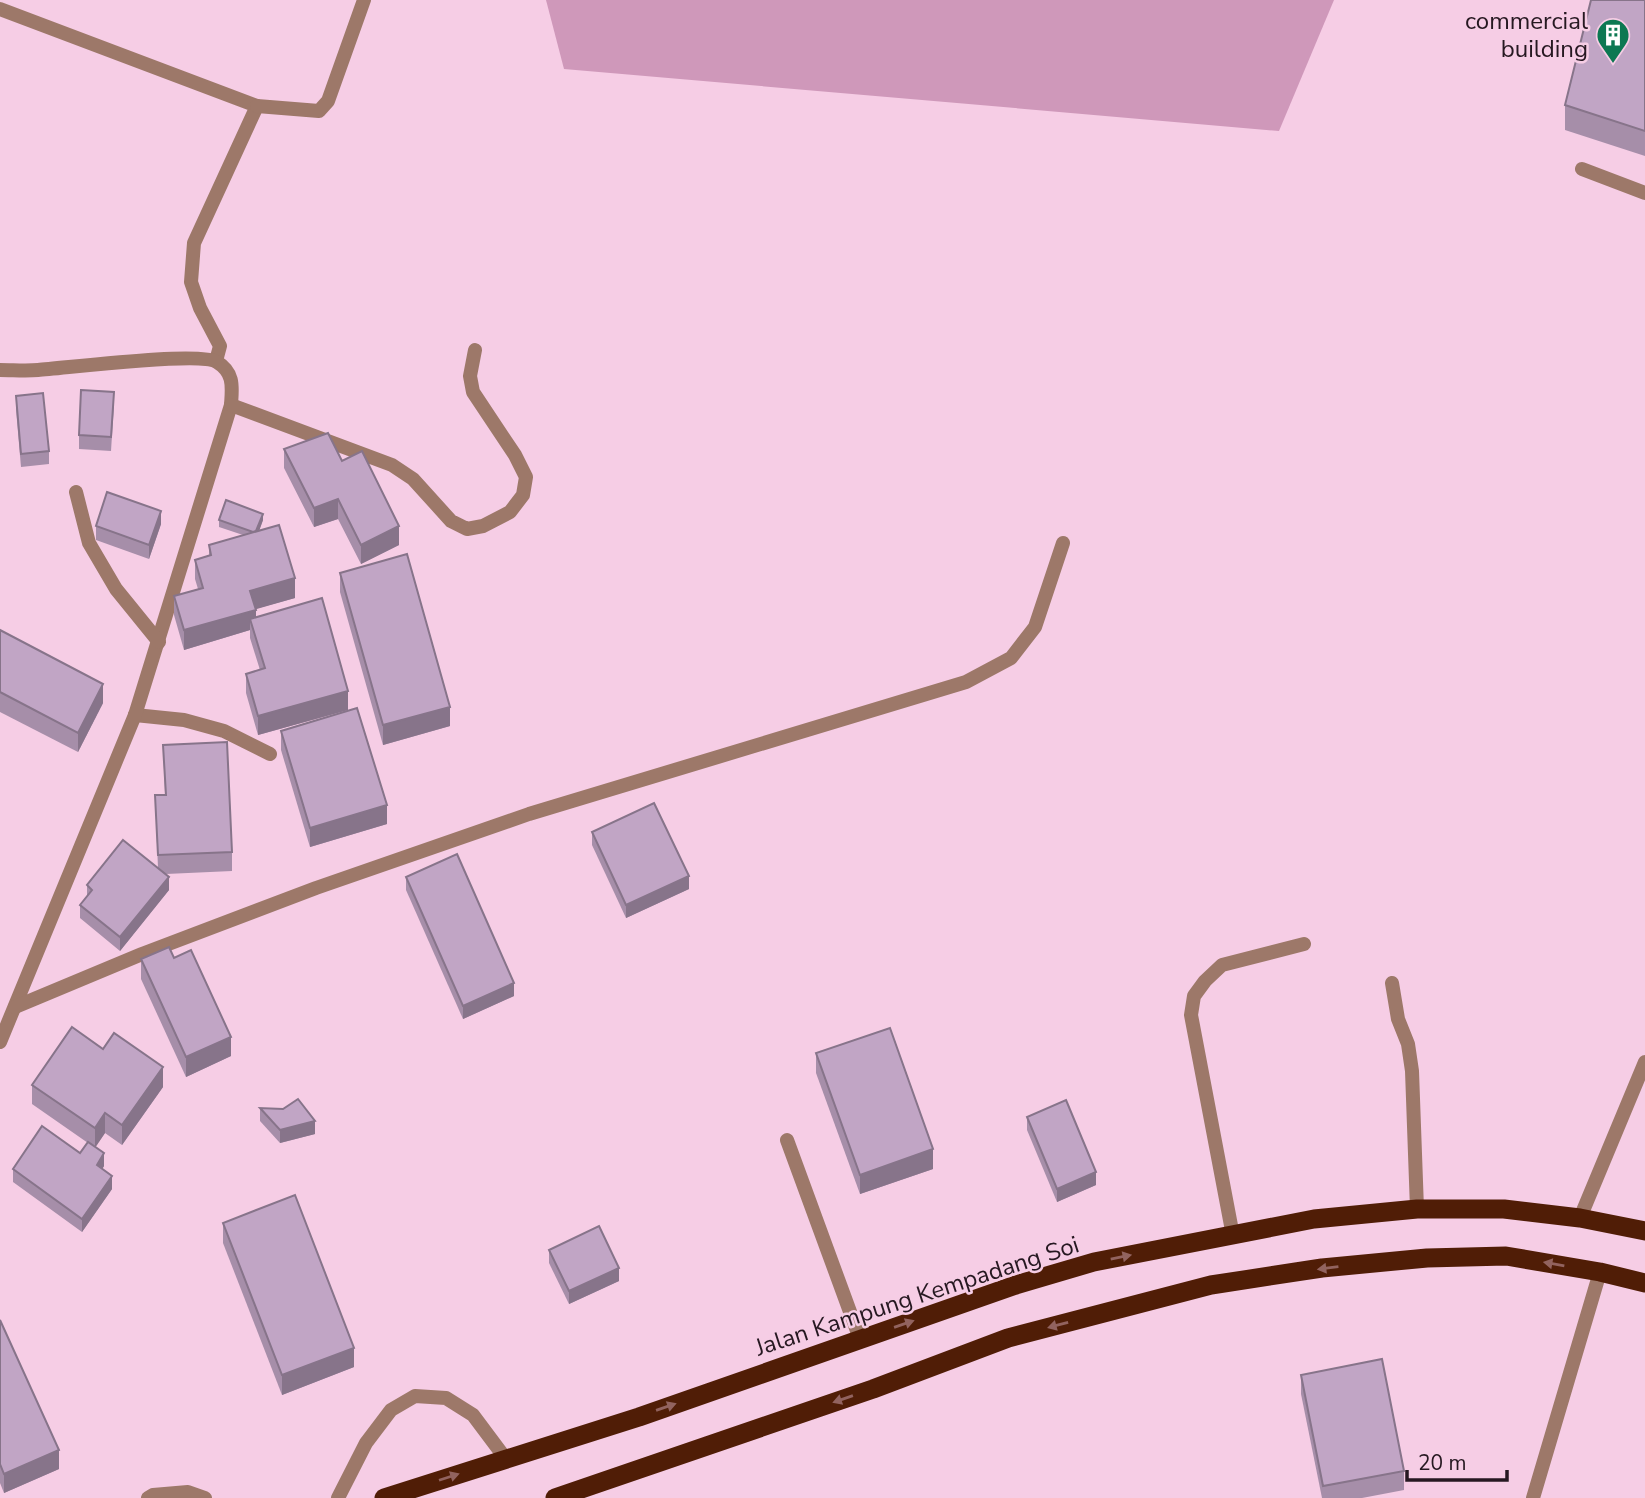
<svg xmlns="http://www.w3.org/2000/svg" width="1645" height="1498" font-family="'Nunito Sans',sans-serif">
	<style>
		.green { fill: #cf98ba }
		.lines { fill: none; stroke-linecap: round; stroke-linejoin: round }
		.service { stroke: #9d7869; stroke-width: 14 }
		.minor { stroke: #9d7869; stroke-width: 14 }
		.trunk { stroke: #501d06; stroke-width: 19 }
		.wall { fill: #a68ea9 }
		.shaded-wall { fill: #87748a }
		.building { fill: #c1a5c5; stroke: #87748a; stroke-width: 2 }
		.oneway { fill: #92635f }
		.labels { text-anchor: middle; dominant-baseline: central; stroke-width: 5; stroke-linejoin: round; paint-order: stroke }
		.poi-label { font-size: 24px; fill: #261821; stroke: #f6cde5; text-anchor: end }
		.street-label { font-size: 24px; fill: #261821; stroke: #f6cde5 }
	</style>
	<rect width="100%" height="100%" fill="#f6cde5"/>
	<path class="green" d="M546,0H1334L1279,131L564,69Z"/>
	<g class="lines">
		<g class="service">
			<path d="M0,9L257,106L194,243L191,282L200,308L220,346L216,361"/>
			<path d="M257,106L319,111L328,101L364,0"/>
			<path d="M135,715L184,720L224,731L270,754"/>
			<path d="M1392,983L1398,1019L1408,1044L1412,1071L1417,1209"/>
			<path d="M148,1498L153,1495L188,1492L205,1498"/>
			<path d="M338,1498L366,1443L391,1410L415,1396L446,1398L473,1415L506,1459"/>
		</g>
		<g class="minor">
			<path d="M1582,169L1645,193"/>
			<path d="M0,370C13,370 26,371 38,370C67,368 199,351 217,362C235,373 232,388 231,405L135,715L0,1042"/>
			<path d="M231,405L392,465L413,479L451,521L467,529L483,526L510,512L523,495L526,477L515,455L473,392L470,376L475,350"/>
			<path d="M76,492L89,543L116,589L159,642"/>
			<path d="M15,1007L142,954L316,888L529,814L966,682L1011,658L1035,627L1063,543"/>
			<path d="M787,1140L860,1339"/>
			<path d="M1580,1218L1645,1062"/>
			<path d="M1233,1236L1191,1015L1194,996L1205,981L1222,965L1304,944"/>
			<path d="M1533,1498L1600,1272"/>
		</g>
		<g class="trunk">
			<path d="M384,1498L639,1417L1016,1285L1094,1262L1314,1219L1417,1209H1504L1580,1218L1645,1231"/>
			<path d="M555,1498L873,1389L1008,1338L1211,1285L1322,1268L1427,1258L1506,1256L1600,1272L1645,1283"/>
		</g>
	</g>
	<g class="wall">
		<path d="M1645,0V156L1565,130V105Z"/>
		<path d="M16,396L49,451V464L21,467L16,409Z"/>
		<path d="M114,405L111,451L79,449V435Z"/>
		<path d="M284,449L342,461L399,545L361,564L338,519L314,527L284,468Z"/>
		<path d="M219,520H263L259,530L295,598L255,609L256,617L348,710L258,735L246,693V674L260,670L250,638V630L184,650L174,615V596L198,589L195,579V560L209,556V545L243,535L219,527Z"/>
		<path d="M161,524L149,559L96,540V526Z"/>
		<path d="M340,573L450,726L383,745L340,592Z"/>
		<path d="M0,630L103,703L78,752L0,712Z"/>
		<path d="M281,731L387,824L310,847L281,750Z"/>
		<path d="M163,745L232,852V871L166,874L169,890L120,951L80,918V905L87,897V885L158,868L155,795H165Z"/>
		<path d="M592,832L689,889L626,918L592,845Z"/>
		<path d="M406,877L514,996L463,1019L406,890Z"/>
		<path d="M174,958L231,1056L186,1077L141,979V959Z"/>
		<path d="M103,1049L163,1087L122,1145L105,1133L95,1147L104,1166L102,1169L112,1189L82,1232L13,1182V1169L80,1153L88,1143L32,1104V1085Z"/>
		<path d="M816,1053L933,1169L860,1194L816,1073Z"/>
		<path d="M260,1108L315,1134L280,1143L260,1121Z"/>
		<path d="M1027,1117L1096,1185L1057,1202L1027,1130Z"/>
		<path d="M223,1223L354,1367L282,1395L223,1243Z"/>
		<path d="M549,1250L619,1281L569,1304L549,1263Z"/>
		<path d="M0,1320L59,1469L4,1493L0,1483Z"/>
		<path d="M1301,1375L1404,1471V1490L1362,1498H1322L1301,1394Z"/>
	</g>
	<g class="shaded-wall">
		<path d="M338,499V519L314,527V508Z"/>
		<path d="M161,511V524L149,559V545Z"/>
		<path d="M263,514V520L256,540V533Z"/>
		<path d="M399,526V545L361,564V545Z"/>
		<path d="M295,578V598L250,611V591Z"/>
		<path d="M256,610V629L250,619V630L184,650V630Z"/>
		<path d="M103,684V703L78,752V733Z"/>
		<path d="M348,691V710L258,735V716Z"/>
		<path d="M450,707V726L383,745V725Z"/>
		<path d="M387,805V824L310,847V828Z"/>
		<path d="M689,876V889L626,918V905Z"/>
		<path d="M169,877V890L120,951V937Z"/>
		<path d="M514,983V996L463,1019V1006Z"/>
		<path d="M231,1037V1056L186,1077V1057Z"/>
		<path d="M163,1067V1087L122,1145V1125Z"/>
		<path d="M105,1113V1133L95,1148V1128Z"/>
		<path d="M315,1121V1134L280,1143V1130Z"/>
		<path d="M933,1149V1169L860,1194V1175Z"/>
		<path d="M104,1153V1166L97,1178V1165Z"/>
		<path d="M1096,1172V1185L1057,1202V1189Z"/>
		<path d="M112,1176V1189L82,1232V1219Z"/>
		<path d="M619,1268V1281L569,1304V1291Z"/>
		<path d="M354,1348V1367L282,1395V1375Z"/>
		<path d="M59,1450V1469L4,1493V1474Z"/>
	</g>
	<g class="building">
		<path d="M1591,0H1645V131L1565,105Z"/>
		<path d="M81,390L114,392L111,437L79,435Z"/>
		<path d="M43,393L49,451L21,454L16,396Z"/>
		<path d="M328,433L342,461L362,451L399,526L361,545L338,499L314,508L284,449Z"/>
		<path d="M107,492L161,511L149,545L96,526Z"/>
		<path d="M226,500L263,514L256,531L253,532L219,520Z"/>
		<path d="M279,525L295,578L250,591L256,610L184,630L174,596L203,588L195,560L211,555L209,545Z"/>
		<path d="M407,554L450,707L383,725L340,573Z"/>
		<path d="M322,598L348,691L258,716L246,674L265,668L250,619Z"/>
		<path d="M0,630L103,684L78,733L0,692Z"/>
		<path d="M357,708L387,805L310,828L281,731Z"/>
		<path d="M227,742L232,852L158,855L155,795H166L163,745Z"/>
		<path d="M654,803L689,876L626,905L592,832Z"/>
		<path d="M123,840L169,877L120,937L80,905L92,890L87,885Z"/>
		<path d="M457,854L514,983L463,1006L406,877Z"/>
		<path d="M169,947L174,958L191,950L231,1037L186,1057L141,959Z"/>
		<path d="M72,1027L103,1049L114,1033L163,1067L122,1125L105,1113L95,1128L32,1085Z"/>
		<path d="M890,1028L933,1149L860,1175L816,1053Z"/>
		<path d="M298,1099L315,1121L280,1130L260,1108L283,1109Z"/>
		<path d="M1066,1100L1096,1172L1057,1189L1027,1117Z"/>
		<path d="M42,1126L80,1153L88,1142L104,1153L97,1165L112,1176L82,1219L13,1169Z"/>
		<path d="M295,1195L354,1348L282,1375L223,1223Z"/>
		<path d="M599,1226L619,1268L569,1291L549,1250Z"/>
		<path d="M0,1320L59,1450L4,1474L0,1464Z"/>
		<path d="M1382,1359L1404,1471L1323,1486L1301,1375Z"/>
	</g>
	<defs><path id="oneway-solid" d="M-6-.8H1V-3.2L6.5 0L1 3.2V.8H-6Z" transform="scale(1.75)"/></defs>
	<g class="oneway">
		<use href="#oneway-solid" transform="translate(1121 1257) rotate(-11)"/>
		<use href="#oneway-solid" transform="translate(1554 1264) rotate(-170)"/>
		<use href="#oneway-solid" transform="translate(1328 1268) rotate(173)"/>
		<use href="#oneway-solid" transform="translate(904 1324) rotate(-19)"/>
		<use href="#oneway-solid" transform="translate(1058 1325) rotate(165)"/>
		<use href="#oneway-solid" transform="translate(843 1399) rotate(161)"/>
		<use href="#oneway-solid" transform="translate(666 1407) rotate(-19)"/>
		<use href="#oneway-solid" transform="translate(449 1477) rotate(-18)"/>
	</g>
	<defs>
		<symbol id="building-pin" viewBox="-11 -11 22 30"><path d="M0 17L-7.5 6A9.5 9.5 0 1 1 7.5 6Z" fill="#0c7852" stroke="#f6cde5"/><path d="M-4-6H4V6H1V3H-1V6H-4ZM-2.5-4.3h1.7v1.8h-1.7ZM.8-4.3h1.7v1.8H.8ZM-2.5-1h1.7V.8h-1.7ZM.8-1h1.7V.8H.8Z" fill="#fff"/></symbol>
	</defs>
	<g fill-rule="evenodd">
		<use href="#building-pin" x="1594" y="16" width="38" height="52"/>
	</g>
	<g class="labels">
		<g class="poi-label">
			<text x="1588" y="21">commercial<tspan x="1588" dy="28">building</tspan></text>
		</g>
		<g class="street-label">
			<text transform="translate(917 1296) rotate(-18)">Jalan Kampung Kempadang Soi</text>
		</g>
	</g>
	<path d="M1407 1470v10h100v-10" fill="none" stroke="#261821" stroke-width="3.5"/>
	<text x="1418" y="1470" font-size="21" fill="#261821" stroke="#f6cde5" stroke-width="5" paint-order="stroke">20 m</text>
</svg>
